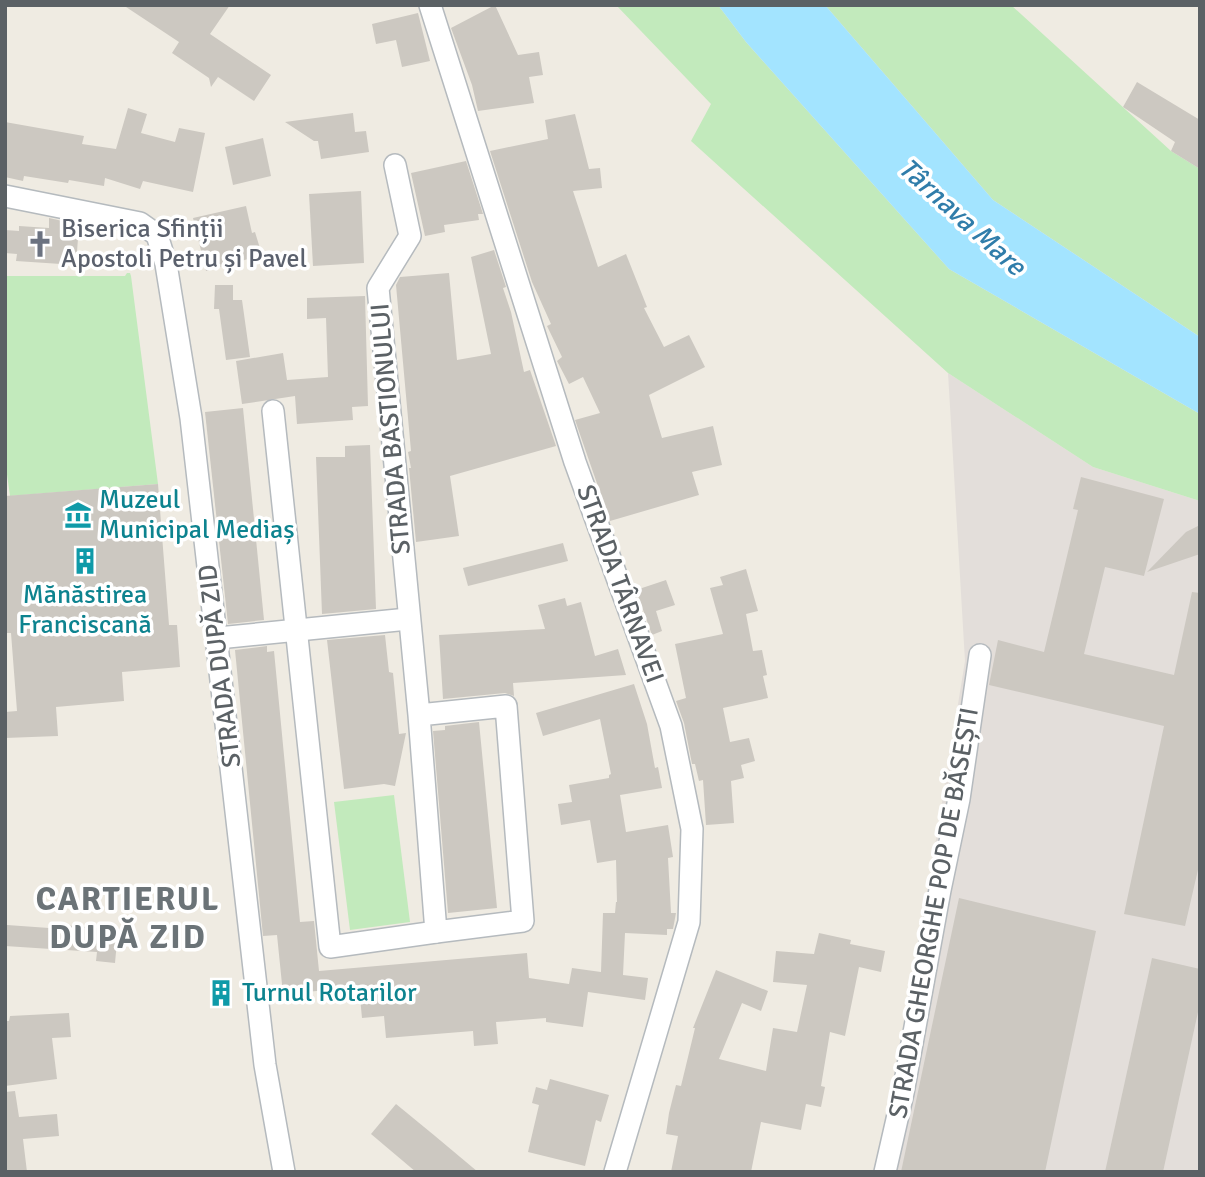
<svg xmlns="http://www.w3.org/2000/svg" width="1205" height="1177" font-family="Signika,sans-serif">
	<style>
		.industrial { fill: #e3deda }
		.green { fill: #c2eabc }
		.water { fill: #a3e4ff }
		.building { fill: #ccc8c1 }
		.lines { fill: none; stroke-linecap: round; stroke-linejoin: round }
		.street-casing { stroke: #b5babe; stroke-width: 24 }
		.street { stroke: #fff; stroke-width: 21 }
		.labels { text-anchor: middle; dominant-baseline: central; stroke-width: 7; stroke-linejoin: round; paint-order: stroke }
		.worship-label { font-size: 26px; fill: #5b616d; stroke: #fff; text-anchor: start }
		.street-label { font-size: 26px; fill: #5b6165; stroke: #fff }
		.culture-label { font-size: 26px; fill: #0d838f; stroke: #fff; text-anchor: start }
		.water-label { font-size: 28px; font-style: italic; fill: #307daa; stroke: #fff }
		.district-label { font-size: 33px; font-weight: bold; letter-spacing: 2px; fill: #6b7377; stroke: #fff }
	</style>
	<rect width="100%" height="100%" fill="#efebe2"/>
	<path class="industrial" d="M948,373L1093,467L1200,501V1172H882L965,661Z"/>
	<g class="green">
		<path d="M616,5H718L746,42L949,269L1200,414V501L1093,467L948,373L691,141L711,104Z"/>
		<path d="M825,5H1011L1171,151L1200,169V337L993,200Z"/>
		<path d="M127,273H130L131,276L158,484L10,496L5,460V276H125Z"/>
		<path d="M394,795L410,922L350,930L334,802Z"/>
	</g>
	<path class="water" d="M718,5H825L993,200L1200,337V414L949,269L746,42Z"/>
	<g class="building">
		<path d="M123,5H230L210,34L271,75L254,101L218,77L211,87L209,78L172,53L179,42Z"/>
		<path d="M495,5L518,55L539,52L543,75L529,77L534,103L478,111L472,85L451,28Z"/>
		<path d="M418,13L430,61L402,67L396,40L376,44L372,24Z"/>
		<path d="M1137,82L1200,120V169L1171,151L1175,142L1123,107Z"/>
		<path d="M128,108L147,114L141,133L175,142L179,128L205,133L193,192L143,181L140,189L105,178L104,186L69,180L68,183L24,176L23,181L5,177V122L84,136L82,144L116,149Z"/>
		<path d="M353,113L355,132L366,131L369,152L321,159L318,141H314L285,122Z"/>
		<path d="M575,114L589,169L600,168L602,188L573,191L598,267L626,254L647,307L644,308L664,347L689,335L705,367L649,395L662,438L713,426L722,465L692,472L699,495L610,521L575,420L600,413L583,377L569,384L557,361L562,357L547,326L551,324L532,282L490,151L548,139L545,120Z"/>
		<path d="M263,138L271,176L233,185L225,147Z"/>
		<path d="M466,161L483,214H478L479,220L444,225L445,232L425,236L411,173Z"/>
		<path d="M361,191L364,263L313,266L309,194Z"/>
		<path d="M246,206L252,233L255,232L262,255L206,271L193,218Z"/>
		<path d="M49,218L67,222V224L79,225L76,265L16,261L17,254L5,253V230L19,231V226L49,228Z"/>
		<path d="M494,250L506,287L503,288L511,312L524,372L530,370L556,446L450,476L459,536L416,542L409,468H411L408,452L411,451L396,285L400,277L449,273L457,360L491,354L471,257Z"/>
		<path d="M215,285H233V300H242L250,357L226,360L219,309H214Z"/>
		<path d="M365,296L368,406L352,407L353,420L297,424L295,396L242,404L236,361L283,353L287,380L328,377L326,318L307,319V298Z"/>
		<path d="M243,408L264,620L228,624L205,412Z"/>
		<path d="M370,445L376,609L322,614L316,457H345V446Z"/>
		<path d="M1081,477L1164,499L1144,576L1105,567L1084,654L1174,675L1192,592L1200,593V861L1185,926L1124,914L1164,726L989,685L998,640L1044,652L1078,510L1073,509Z"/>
		<path d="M158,484L169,625H177L180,667L122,672L124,701L56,707L58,736L5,738V712L17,711L11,633H5V496Z"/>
		<path d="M1200,525V554L1147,572L1186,532Z"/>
		<path d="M563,543L568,561L468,586L463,568Z"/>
		<path d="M746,569L758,611L746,614L753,651L762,650L767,675L763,676L768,698L723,708L730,742L749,738L755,761L741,765L744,778L731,781L734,823L706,825L703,780L699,781L695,764H692L684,723L676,701L686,698L675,644L723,634L710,588L723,585L720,577Z"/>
		<path d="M666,580L675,605L656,611L662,631L652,635L636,590Z"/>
		<path d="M565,598L567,606L581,602L595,656L618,649L626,675L513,683L514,696L505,693L443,699L439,635L545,629L538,605Z"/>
		<path d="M385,635L389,672L393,673L399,734L406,733L395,786L384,784L344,789L327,640Z"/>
		<path d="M267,646V652L274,651L300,922L314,921L319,971L527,953L529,978L569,984L572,968L601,972L603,913H615L616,902H617L616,860L597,863L590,820L561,825L558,804L572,802L569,785L609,778V775L611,774L600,719L543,736L536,713L634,684L647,724L655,768L658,767L662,788L620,795L626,832L668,825L673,857L668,858L671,913H676L673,929H667V935L625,933L623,975L648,978L645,1000L588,992L583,1027L546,1022V1018L496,1022L498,1044L474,1046L473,1031L386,1038L384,1016L362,1018L360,997L340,999L339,989L283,994L277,935L263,936L235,650Z"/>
		<path d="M479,722L497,908L448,913L433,731L445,730V726Z"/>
		<path d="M959,898L1096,931L1045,1172H901Z"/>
		<path d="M7,925L63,929L64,925L118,930L115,963L96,961L97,952L5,946Z"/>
		<path d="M819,933L851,940L850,944L885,951L881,972L859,967L845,1036L830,1032L821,1086L825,1087L821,1107L806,1104L801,1130L761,1122L751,1172H671L678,1136L666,1134L669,1113L676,1085L681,1086L695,1028H693L716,970L768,991L761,1011L742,1003L719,1059L766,1071L773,1028L797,1032L807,985L773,982L776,951L814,954Z"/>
		<path d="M1152,958L1200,969V1003L1163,1172H1105Z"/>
		<path d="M229,984L231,1001L213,1004L212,986Z"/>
		<path d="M69,1013L71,1037L52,1038L57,1079L5,1086V1021H9L10,1016Z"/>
		<path d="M550,1079L609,1095L601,1122L596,1120L585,1166L528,1152L539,1105L532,1103L536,1087L547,1090Z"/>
		<path d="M15,1091L19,1117L57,1114L59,1136L23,1139L27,1172H5V1092Z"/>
		<path d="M396,1104L435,1136L478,1172H416L371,1134Z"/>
	</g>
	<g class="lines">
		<defs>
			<g id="street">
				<path d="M430,5L575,462L671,726L692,829L689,922L615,1172"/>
				<path d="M395,165L410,236L378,288L419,715L436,932L523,921L506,706L419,715"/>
				<path d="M5,196L140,223L157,235L166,264L191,418L265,1065L284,1172"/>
				<path d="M273,411L330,947L436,932"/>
				<path d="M218,638L408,619"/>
				<path d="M885,1172L903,1093L940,890L959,799L980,655"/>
			</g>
		</defs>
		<use href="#street" class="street-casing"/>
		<use href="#street" class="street"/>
	</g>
	<defs>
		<symbol id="church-bare" viewBox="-9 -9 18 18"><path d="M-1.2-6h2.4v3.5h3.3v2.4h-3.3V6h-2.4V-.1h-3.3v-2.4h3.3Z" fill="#6b7280" stroke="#fff" stroke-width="2.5" paint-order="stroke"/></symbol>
		<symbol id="museum-bare" viewBox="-9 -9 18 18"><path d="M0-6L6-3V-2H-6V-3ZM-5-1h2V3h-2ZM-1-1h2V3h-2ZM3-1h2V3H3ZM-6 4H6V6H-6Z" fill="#0f9aa8" stroke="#fff" stroke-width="2.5" paint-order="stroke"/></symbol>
		<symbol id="building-bare" viewBox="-9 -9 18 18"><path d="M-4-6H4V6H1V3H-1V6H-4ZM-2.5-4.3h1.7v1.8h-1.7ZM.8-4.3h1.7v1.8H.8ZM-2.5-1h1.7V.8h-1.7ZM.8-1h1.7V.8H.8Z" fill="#0f9aa8" stroke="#fff" stroke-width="2.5" paint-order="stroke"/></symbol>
	</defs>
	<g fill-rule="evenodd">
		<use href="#church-bare" x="21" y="225" width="38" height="38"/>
		<use href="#museum-bare" x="59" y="496" width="38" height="38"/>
		<use href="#building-bare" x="66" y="542" width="38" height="38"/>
		<use href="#building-bare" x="202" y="974" width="38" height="38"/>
	</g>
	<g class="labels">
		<g class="worship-label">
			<text x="61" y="229">Biserica Sfinții<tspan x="61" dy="30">Apostoli Petru și Pavel</tspan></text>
		</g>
		<g class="street-label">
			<text transform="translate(391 429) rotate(-95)">STRADA BASTIONULUI</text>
			<text transform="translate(620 584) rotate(70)">STRADA TÂRNAVEI</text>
			<text transform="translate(220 666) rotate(-97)">STRADA DUPĂ ZID</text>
			<text transform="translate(934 913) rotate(-80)">STRADA GHEORGHE POP DE BĂSEȘTI</text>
		</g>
		<g class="culture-label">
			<text x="99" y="500">Muzeul<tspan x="99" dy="30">Municipal Mediaș</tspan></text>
			<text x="85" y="595" text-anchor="middle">Mănăstirea<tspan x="85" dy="30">Franciscană</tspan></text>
			<text x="242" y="993">Turnul Rotarilor</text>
		</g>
		<g class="water-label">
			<text transform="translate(962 217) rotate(42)">Târnava Mare</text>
		</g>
		<g class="district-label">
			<text x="128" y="899">CARTIERUL<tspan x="128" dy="38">DUPĂ ZID</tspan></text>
		</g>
	</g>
	<rect width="1205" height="1177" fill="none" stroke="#5b6165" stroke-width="14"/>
</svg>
